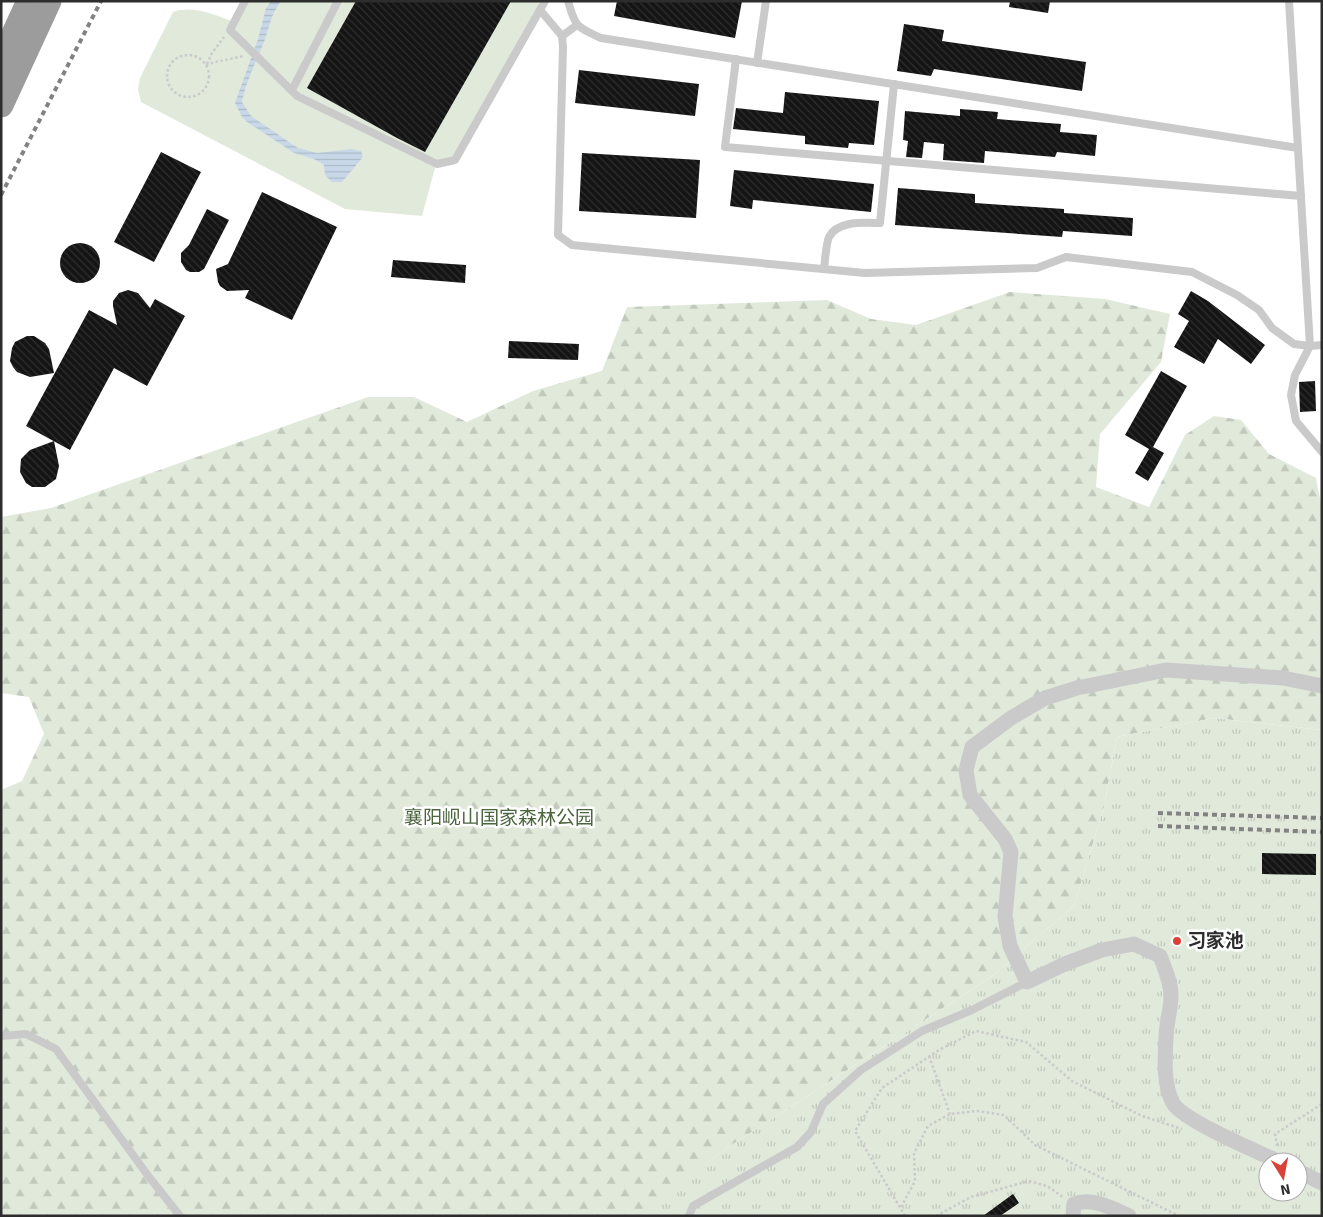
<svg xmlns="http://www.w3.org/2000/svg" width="1323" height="1217" font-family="Signika,'Noto Sans SC',sans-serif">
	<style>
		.green { fill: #e1e9db }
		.forest { fill: url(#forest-firs) }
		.park { fill: url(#park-tufts); fill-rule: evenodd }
		.water { fill: url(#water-rules) }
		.building { fill: url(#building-back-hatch) }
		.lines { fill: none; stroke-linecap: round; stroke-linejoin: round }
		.path { stroke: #cacaca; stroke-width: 2.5; stroke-dasharray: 2.5 2.5; stroke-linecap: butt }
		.service { stroke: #cacaca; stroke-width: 8 }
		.minor { stroke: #cacaca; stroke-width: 15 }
		.trunk { stroke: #9c9c9c; stroke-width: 25 }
		.rail { stroke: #828282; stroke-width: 4; stroke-dasharray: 5 4; stroke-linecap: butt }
		.poi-dot { fill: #d94139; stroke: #fff; stroke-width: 2 }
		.labels { text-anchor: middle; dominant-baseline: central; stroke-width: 5; stroke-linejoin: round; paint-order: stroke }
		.park-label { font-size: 19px; fill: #4b653d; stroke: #fff }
		.poi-label { font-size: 19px; font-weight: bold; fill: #2d2d2d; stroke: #fff; text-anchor: start }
	</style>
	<defs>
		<pattern id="forest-firs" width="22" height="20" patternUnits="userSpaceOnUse" patternTransform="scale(1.25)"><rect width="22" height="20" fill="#e1e9db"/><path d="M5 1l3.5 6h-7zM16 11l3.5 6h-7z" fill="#c1c8bc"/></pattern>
		<pattern id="park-tufts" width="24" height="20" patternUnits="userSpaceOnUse" patternTransform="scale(1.25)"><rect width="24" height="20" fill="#e1e9db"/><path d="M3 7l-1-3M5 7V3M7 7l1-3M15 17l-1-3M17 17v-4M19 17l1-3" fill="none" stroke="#c1c8bc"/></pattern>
		<pattern id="water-rules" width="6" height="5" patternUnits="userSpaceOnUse" patternTransform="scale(1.25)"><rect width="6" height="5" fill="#c8d8e8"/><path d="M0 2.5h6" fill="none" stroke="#acbac7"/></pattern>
		<pattern id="building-back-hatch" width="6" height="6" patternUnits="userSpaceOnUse" patternTransform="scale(1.25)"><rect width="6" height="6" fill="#141414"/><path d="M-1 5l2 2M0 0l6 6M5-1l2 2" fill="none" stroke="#2e2e2e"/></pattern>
	</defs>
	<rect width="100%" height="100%" fill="#fff"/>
	<path class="green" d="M245,1H545L455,160L436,164L422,216L345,209L141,102L138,89L140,78L173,12C194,5 214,15 234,22Z"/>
	<path class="forest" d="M1010,292L1105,299L1170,314L1161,362L1100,434L1096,487L1149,507L1185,435L1214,416L1241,420L1269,454L1316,478L1322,509V730L1214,718L1117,737L1104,807L1074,906L991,977L724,1150L640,1213V1216H1V790L22,781L44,734L29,697L1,693V517L51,508L368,397H414L467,422L533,391L602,371L627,307L827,300L871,319L916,325Z"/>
	<path class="park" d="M1214,718L1322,730V1216H640L639,1213L724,1150L991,977L1074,906L1104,807L1117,737ZM1268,1162H1298V1192H1268Z"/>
	<path class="water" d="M271,1H281C270,16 270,26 264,42C256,62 246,81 242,102L251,116L298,148L317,153L351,149L361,151L363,157L342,182H332L325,175L324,165L314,159L294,153L247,122L242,117L235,103L258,39L266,8Z"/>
	<g class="building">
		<path d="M356,1H511L425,152L397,138L307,88Z"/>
		<path d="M617,1H742L735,38L614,16Z"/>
		<path d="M1010,1H1050L1048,13L1009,7Z"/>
		<path d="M904,24L944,30L942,41L1086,62L1082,91L934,69L931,76L897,71Z"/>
		<path d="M579,70L699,84L695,116L575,103Z"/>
		<path d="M785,92L879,101L874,145L849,143L848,148L805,144V136L733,129L736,108L783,113Z"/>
		<path d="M960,109L998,112L997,119L1061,124L1060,132L1097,135L1095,156L1057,152L1055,157L985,151L984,163L943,160L944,144L924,142L922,158L906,157L908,141L903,140L905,111L960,116Z"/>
		<path d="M161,152L201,172L154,262L114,242Z"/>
		<path d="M582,153L700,160L696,218L579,211Z"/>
		<path d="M734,170L874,184L871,212L753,200L752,209L730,206Z"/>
		<path d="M898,188L975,194V203L1064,209V213L1133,218L1132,236L1063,231L1062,237L895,225Z"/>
		<path d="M262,192L337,227L292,320L245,298L249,290L227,291L220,286L218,282L216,269L228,264Z"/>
		<path d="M207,209L229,220L204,269L199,272H190L186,270L181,262V253L189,245Z"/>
		<circle cx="80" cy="263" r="20"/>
		<path d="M393,260L466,265L465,283L391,277Z"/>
		<path d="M128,290L138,293L150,308L155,299L185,316L147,386L114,368L70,450L26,426L89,310L117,325L113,306V301L119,293Z"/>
		<path d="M1191,291L1208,301L1265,345L1251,364L1218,339L1204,364L1174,347L1189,321L1178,314Z"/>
		<path d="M27,336H34L45,343L49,349L54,373L30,377L17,372L13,367L10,361L12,348L15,342Z"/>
		<path d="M509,341L579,344L578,360L508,358Z"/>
		<path d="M1161,371L1187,386L1153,447L1164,453L1148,481L1135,473L1149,449L1125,435Z"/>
		<path d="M1315,381L1316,411L1300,412L1299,382Z"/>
		<path d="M54,441L59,466L56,479L45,487H32L26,483L20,472L21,459L30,450Z"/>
		<path d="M1262,853L1316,854V875L1262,874Z"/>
		<path d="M1013,1194L1019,1203L1000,1216H983Z"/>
	</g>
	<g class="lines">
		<g class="path">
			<circle cx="188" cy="76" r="21"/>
			<path d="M207,64L212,53L224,37"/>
			<path d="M206,65L215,62L244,56"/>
			<path d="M929,1056L950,1114"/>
			<path d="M1277,1146L1275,1134L1322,1104"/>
			<path d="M901,1207L915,1181L914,1153L928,1126L950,1114L977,1111L1004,1115L1035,1145L1179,1216"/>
			<path d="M905,1216L855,1131L882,1088L939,1050L976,1031L1026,1042L1072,1081L1142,1116L1182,1129"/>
			<path d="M936,1216L971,1197L1029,1181L1047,1186L1063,1197"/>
		</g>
		<g class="service">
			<path d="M245,1L230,30L297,96L437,164L455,160L545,1"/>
			<path d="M568,1C575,27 577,27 601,38L1298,148"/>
			<path d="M540,10L562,36L563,47L558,235L572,245L865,273L1037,268L1066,257L1192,272L1237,295L1259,310L1272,328L1294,344L1310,346L1289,1"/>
			<path d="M562,36L577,25"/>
			<path d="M736,59L725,147L1301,196"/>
			<path d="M757,63L766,1"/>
			<path d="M292,90L338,1"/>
			<path d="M824,269C825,261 826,244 829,237C838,220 864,223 880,223L894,84"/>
			<path d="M1322,345L1310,346L1295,375L1291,395L1296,421L1322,452"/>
			<path d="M1,1036L26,1034L56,1049L149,1177L180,1216"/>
			<path d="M689,1216L693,1206L797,1147L811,1132L823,1104L861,1070L922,1031L972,1010L1027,982"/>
		</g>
		<g class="minor">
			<path d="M1280,1162C1258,1152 1182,1120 1173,1103C1163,1085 1165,1058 1166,1038C1166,1024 1171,1010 1171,996C1171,982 1165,969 1160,956L1134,944L1102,950L1067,963L1027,982L1010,946L1005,917L1011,852L1005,839L970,795L966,770L972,747L1011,718L1045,698L1077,688L1166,670L1283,678L1322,686"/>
			<path d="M1298,1171L1322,1183"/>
			<path d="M1073,1216L1074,1204C1091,1197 1113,1208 1129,1216"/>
		</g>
		<g class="trunk">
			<path d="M1,62L29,1"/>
			<path d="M1,105L49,1"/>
		</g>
		<g class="rail">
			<path d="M1,195L101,1"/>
			<path d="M1158,813L1322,818"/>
			<path d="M1158,826L1322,832"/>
		</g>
	</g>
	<circle class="poi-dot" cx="1177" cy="941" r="5"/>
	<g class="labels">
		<g class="park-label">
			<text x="499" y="818">襄阳岘山国家森林公园</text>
		</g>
		<g class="poi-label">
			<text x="1187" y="941">习家池</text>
		</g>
	</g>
	<rect width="1323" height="1217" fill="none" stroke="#2d2d2d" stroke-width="5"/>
	<g transform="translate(1283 1177) rotate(169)"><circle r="24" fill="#ffffff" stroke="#ababab"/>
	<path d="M0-4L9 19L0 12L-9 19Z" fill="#d94139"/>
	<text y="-8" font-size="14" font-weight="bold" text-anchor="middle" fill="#2d2d2d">N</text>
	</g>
</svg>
